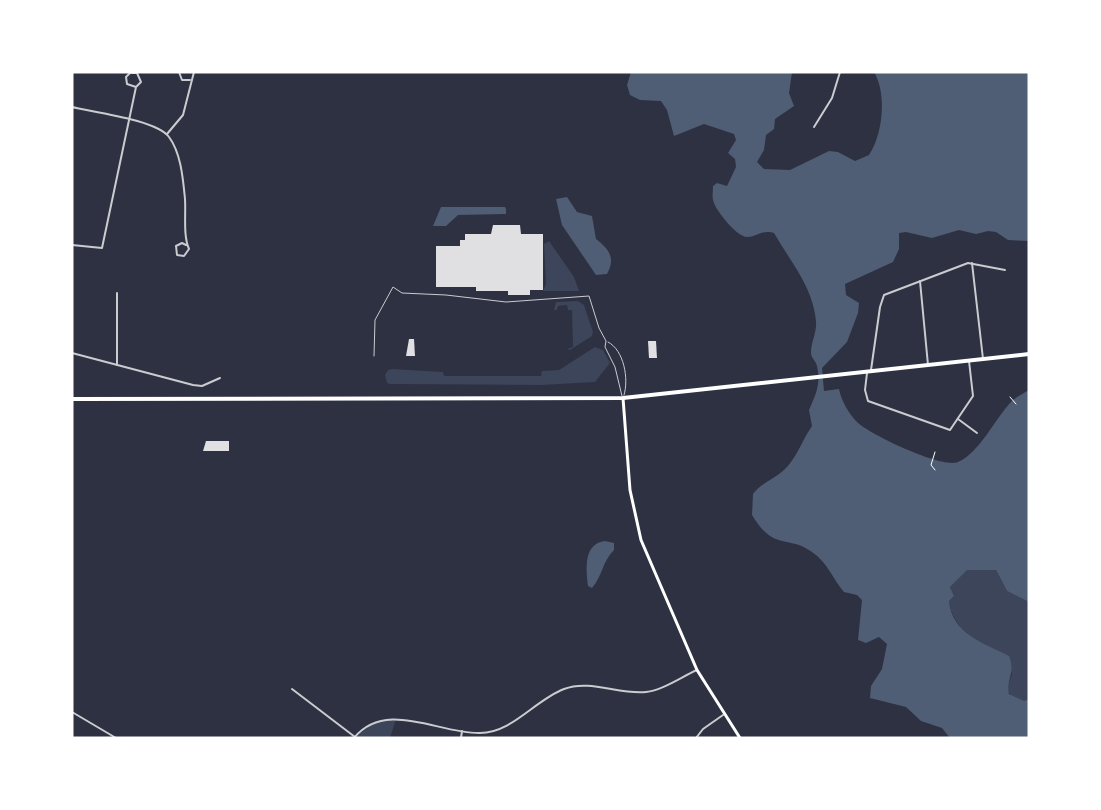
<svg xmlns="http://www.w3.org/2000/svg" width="1101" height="810" font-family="Jost,sans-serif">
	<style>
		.green { fill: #3c4559 }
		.water { fill: #4f5d75 }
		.building { fill: #e0e0e3 }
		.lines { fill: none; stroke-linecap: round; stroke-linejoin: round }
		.path { stroke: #fff; stroke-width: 1 }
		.service { stroke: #caccd0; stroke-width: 1 }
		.minor { stroke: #caccd0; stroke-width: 2 }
		.secondary { stroke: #fff; stroke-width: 3 }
		.primary { stroke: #fff; stroke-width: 4 }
	</style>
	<rect width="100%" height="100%" fill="#2d3142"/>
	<g class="green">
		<path d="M549,241L574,277L579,291H543L546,284L544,244Z"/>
		<path d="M578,301L584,305L593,332L592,336L570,350L567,349L573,347L572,310H568L567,305L558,306L557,310H554L556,302Z"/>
		<path d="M595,347L603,350L610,363L595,382L542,385L390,384L387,383L385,375L388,370L392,369L443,372L444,376H541L542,371L559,370Z"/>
		<path d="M966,570H996L1007,591L1029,602V699L1024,702C1007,694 1005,694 1012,674L1004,654C980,646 952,629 949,601L954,596L950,587Z"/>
		<path d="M396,719L390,738H354L375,722Z"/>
	</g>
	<g class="water">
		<path d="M631,72H792L789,93L794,106L775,119L774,129L766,135L764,150L757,162L764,169L790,170L829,151L838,152L855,161L869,155C883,134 887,94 874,72H1029V241L1008,240L996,232L988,231L976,234L959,230L932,238L906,232L899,233V249L893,262L845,284L846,295L859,303L858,313L847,342L822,368L824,391L839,389C841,400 849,414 857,422C869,434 942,469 958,462C980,453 996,416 1013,400C1018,396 1024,393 1029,390V602L1007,591L996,570H967L950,587L954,596L949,601C952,634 984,643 1009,656C1016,673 1006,679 1009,694L1024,701L1029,699V738H950L942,728L921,721L906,707L870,698L871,686L882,669L887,644L879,637L866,643L858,640L862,600L857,595L844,592C832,578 828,563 812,552C787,534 774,552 752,515L753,494C761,483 774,479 784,470C797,458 802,440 812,426L809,410C816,394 821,384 817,366C816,361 811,358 811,353C811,342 817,332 816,321C813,287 790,261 774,233C762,229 757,237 747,237C737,237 715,210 713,200C712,196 713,191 713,186L717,183L727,186L736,167L735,159L728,153L736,140L734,134L704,124L674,136L667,110L661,101L640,100L630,95L627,85Z"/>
		<path d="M567,197L577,212L592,216L596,239C609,249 616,258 607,274L596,275L562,225L556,199Z"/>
		<path d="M441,207H505L506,209V214L458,215L446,226H433Z"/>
		<path d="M605,541L614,543V550C602,562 603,575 592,588L588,586C586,569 583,544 605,541Z"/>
	</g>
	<g class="building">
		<path d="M493,225H520L521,234H543V290H530V295H508V291H476V287H436V246H460V240H465V234H491Z"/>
		<path d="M409,339H414L415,356H406Z"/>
		<path d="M648,341H656L657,358H649Z"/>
		<path d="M206,441H229V451H203Z"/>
	</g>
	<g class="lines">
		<g class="path">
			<path d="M1010,397L1016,404"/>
			<path d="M935,452L931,465L935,470"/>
		</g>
		<g class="service">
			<path d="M608,342C624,350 629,379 624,395"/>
			<path d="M374,356L375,320L393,287L402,293L446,295L506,302L589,296L599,328L606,341L605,347L615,367L622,396"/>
		</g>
		<g class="minor">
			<path d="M179,72L182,80H190"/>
			<path d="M72,107C93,112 157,120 169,137C181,153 183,179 185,199C186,214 183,236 189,249L184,256L177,255L176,246L182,243L186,245"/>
			<path d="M814,127L832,98L840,72"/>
			<path d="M167,134L183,115L194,72"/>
			<path d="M72,245L102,248L136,87L141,82L137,73H130L126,77L127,84L136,87"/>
			<path d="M972,263L983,359"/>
			<path d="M920,281L928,365"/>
			<path d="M72,353L193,385L202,386L220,378"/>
			<path d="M117,365V293"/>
			<path d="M871,370L880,307L884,295L968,263L1005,270"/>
			<path d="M867,373L865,390L868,401L950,430L973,396L969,361"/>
			<path d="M958,419L977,433"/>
			<path d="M292,689L355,737"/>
			<path d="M72,712L116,738"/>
			<path d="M354,738C386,699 439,734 480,733C512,733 535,700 564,689C590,679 619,695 646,692C663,690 681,677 697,670"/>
			<path d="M461,738L462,731"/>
			<path d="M696,738L703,729L723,715"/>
		</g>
		<path class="secondary" d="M623,398L630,490L641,540L697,670L740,738"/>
		<path class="primary" d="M72,399L623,398L1029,354"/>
	</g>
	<rect width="1101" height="810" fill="none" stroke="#ffffff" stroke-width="147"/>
</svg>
